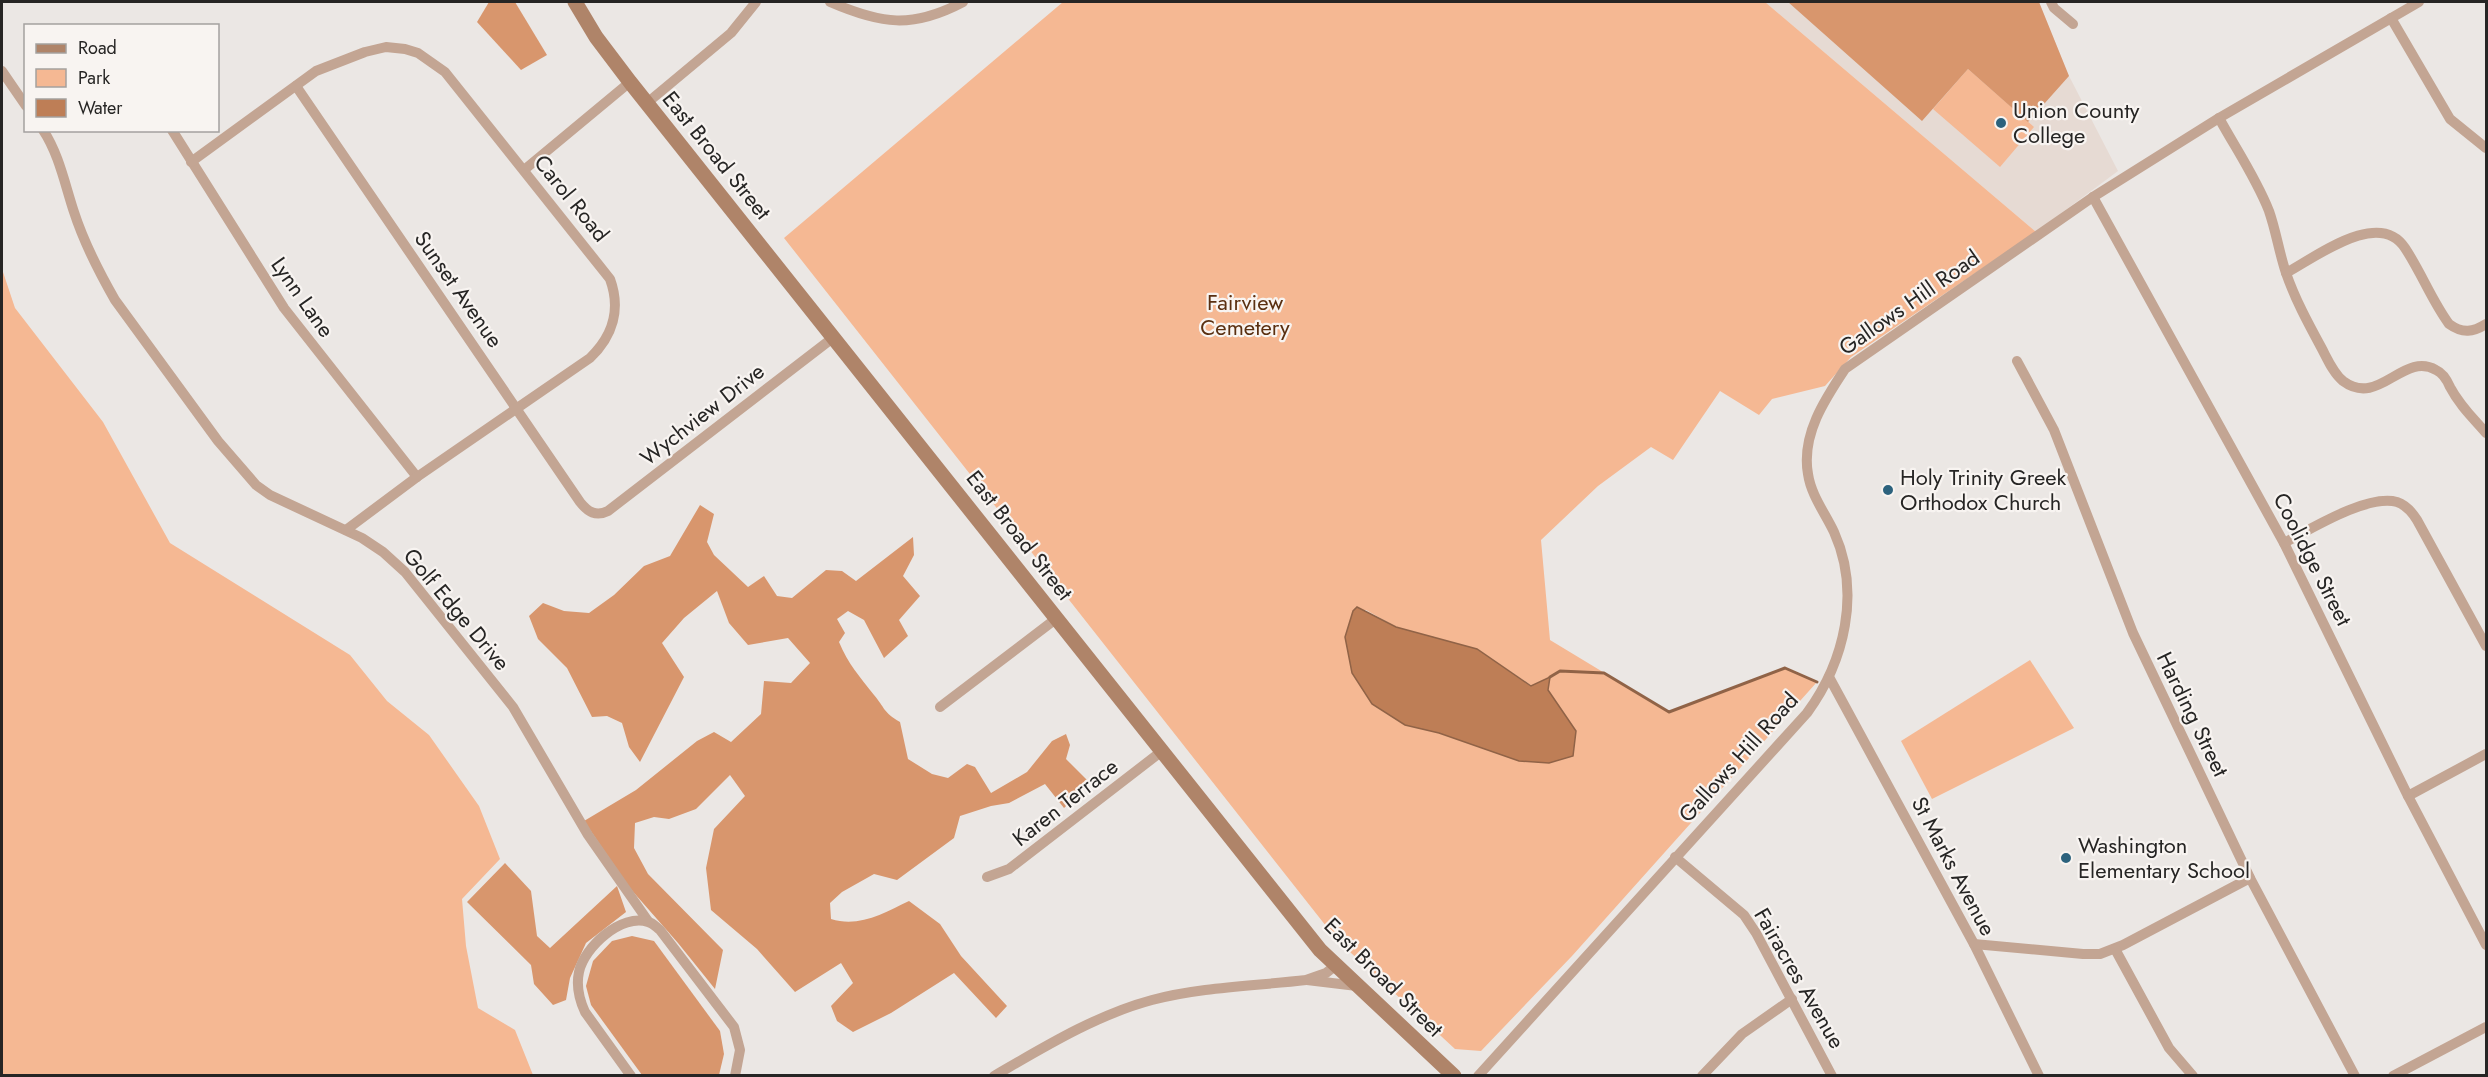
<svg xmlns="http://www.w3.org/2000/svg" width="2488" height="1077" font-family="Jost,sans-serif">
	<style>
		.built { fill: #e6dad3 }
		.green { fill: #f5b893; fill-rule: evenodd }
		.forest { fill: #d8966d }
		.water { fill: #be7e56; stroke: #906347; stroke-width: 1.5 }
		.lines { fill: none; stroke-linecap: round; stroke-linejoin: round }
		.stream { stroke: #906347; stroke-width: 3 }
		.street { stroke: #c3a593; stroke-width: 10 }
		.secondary { stroke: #af8469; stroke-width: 15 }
		.poi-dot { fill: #2c627d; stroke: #f8f4f1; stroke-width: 2 }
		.labels { text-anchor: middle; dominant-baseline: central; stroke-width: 4.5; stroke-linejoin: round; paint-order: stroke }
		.poi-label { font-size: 22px; fill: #262524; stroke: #f8f4f1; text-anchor: start }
		.street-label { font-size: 22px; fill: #262524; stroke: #f8f4f1 }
		.park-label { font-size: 22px; fill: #5a2f10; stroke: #f8f4f1 }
	</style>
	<rect width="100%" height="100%" fill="#ebe7e4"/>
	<path class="built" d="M1765,2H2039L2069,76L2118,171L2036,232Z"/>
	<g class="green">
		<path d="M1063,2H1765L2036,232L1851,357L1825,386L1772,399L1759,415L1720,391L1673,460L1651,447L1598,486L1541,540L1550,640L1669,712L1785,668L1817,682L1572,956L1481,1051L1455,1049L1337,940L784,238ZM1366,610L1396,627L1477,649L1532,686L1538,684L1548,690L1576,731L1439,733L1405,725L1352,617L1353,611Z"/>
		<path d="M1968,69L2034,127L2000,167L1933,109Z"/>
		<path d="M2,269L15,308L103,422L170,543L350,655L387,701L429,735L479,806L500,859L462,899L466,946L478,1008L515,1030L533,1075H2Z"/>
		<path d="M2030,660L2074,728L1932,799L1901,741Z"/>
	</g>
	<g class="forest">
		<path d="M489,2H515L547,55L521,70L477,22Z"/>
		<path d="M1788,2H2039L2069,76L2028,122L1968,69L1922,121Z"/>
		<path d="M700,505L714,514L707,542L714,555L748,587L764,576L777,596L792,598L826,570L842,571L856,581L913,537L914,555L903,576L920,596L899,620L908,636L884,658L864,620L848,611L837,619L845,633L839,642C848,664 860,677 874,695C885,708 883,712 900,722L908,759L932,774L948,778L967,764L975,767L991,793L1027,772L1052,741L1066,734L1070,745L1066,759L1090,783L1064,808L1045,784L1009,803L991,806L960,816L954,838L897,880L874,874L842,892L830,903L831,919C859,928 884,913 909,901L940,924L961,956L1007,1006L996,1018L954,973L891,1013L853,1032L837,1021L831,1006L853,983L841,963L795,992L757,949L711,910L706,868L714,829L745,796L730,775L696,809L669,819L654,817L635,823L634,848L648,874L723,950L715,989L678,943L628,886L584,821L636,790L697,741L714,732L731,742L761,714L764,681L791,683L810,663L788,638L748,645L729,623L717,591L684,618L662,643L684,677L640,762L629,747L622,723L607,716L592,717L567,668L538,639L529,616L543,603L564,611L589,613L614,595L644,566L670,556Z"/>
		<path d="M505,863L531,891L537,936L550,948L617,886L626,912L586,943L570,978L566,1000L553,1005L534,984L531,965L467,902Z"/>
		<path d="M632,936L654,941L720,1031L724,1054L719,1075H642L591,1005L586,986L593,961L612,941Z"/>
	</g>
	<path class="water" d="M1357,607L1396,627L1477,649L1531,686L1550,677L1548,690L1576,731L1573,756L1549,763L1519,761L1439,733L1405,725L1372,704L1352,673L1345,637L1353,611Z"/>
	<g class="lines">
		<path class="stream" d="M1550,677L1560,671L1604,673L1669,712L1785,668L1817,682"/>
		<g class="street">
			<path d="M830,2C881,24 912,29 963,2"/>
			<path d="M2051,2L2054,8L2073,24"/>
			<path d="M2391,18L2450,119L2486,148"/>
			<path d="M2,71L26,106"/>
			<path d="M296,86L580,502C588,512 596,517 608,511L834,337"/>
			<path d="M647,103L731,33L756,2"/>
			<path d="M2219,118C2236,149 2256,178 2269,211C2276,231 2279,252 2286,273C2295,299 2308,323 2321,347C2327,358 2333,373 2343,381C2379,408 2403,351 2436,370C2443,373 2447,380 2450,387C2460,406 2473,418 2486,433"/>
			<path d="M43,130C59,154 65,185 74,212C84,243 99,272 115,300L218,441L256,485L270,495L362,538L383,552L405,572L513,707L588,835L648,921"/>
			<path d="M172,130L284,308L417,477"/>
			<path d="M191,162L316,71L365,52L386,47L405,49L418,53L445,72L610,279C621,309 613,336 590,358L417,477L346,530"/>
			<path d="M524,170L630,82"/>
			<path d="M2093,197L2284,543L2408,796L2486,945"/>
			<path d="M2286,273C2316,257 2379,208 2405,248C2421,272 2432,301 2449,324C2463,334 2473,332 2486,324"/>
			<path d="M2017,361L2054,430L2133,633L2250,878L2355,1076"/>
			<path d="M2284,543C2311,529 2367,494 2397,502C2406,505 2412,512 2417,520L2486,646"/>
			<path d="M1829,677L1974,944L2039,1076"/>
			<path d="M940,707L1057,618"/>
			<path d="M2408,796L2486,754"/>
			<path d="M1675,857L1744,915L1756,933L1832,1076"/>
			<path d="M987,877L1009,869L1162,751"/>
			<path d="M1974,944L2083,954H2100L2123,945L2250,878"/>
			<path d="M2115,949L2169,1048L2193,1076"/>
			<path d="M1307,980L1357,986"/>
			<path d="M631,1076L585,1012C579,999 576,986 579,972C584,947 622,913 648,922C653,923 656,927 660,930L734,1027L740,1050L735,1076"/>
			<path d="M994,1076C1044,1047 1096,1015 1152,1000C1201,987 1255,986 1306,980L1326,973L1335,966"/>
			<path d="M1478,1076L1807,713C1845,661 1861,592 1834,532C1825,513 1811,495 1808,474C1801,435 1825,399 1845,369L2093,197L2219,118L2419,2"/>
			<path d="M1702,1076L1742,1034L1792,999"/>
			<path d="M2393,1076L2486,1027"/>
		</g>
		<path class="secondary" d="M575,2L596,37L630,82L1320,950L1454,1076"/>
	</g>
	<g class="poi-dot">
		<circle cx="2001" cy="123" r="6"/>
		<circle cx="1888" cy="490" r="6"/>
		<circle cx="2066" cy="858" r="6"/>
	</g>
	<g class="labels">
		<g class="poi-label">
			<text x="2013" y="110">Union County<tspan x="2013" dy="25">College</tspan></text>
			<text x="1900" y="477">Holy Trinity Greek<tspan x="1900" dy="25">Orthodox Church</tspan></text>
			<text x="2078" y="845">Washington<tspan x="2078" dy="25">Elementary School</tspan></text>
		</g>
		<g class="street-label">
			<text transform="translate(717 155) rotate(51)">East Broad Street</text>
			<text transform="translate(572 198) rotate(51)">Carol Road</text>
			<text transform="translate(459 289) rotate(55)">Sunset Avenue</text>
			<text transform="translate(303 297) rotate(55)">Lynn Lane</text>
			<text transform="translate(1909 302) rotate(-35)">Gallows Hill Road</text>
			<text transform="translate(702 414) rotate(-38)">Wychview Drive</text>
			<text transform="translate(1020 535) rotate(52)">East Broad Street</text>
			<text transform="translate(2313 559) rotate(63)">Coolidge Street</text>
			<text transform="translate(457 609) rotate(50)">Golf Edge Drive</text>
			<text transform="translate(2193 714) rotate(64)">Harding Street</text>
			<text transform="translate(1738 757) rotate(-48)">Gallows Hill Road</text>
			<text transform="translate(1065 802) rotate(-38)">Karen Terrace</text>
			<text transform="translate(1954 866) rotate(62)">St Marks Avenue</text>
			<text transform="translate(1384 977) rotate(45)">East Broad Street</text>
			<text transform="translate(1800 978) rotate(60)">Fairacres Avenue</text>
		</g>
		<g class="park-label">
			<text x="1245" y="302">Fairview<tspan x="1245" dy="25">Cemetery</tspan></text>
		</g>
	</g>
	<rect width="2488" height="1077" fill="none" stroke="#262524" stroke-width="6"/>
	<rect x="24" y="24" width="195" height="108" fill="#f8f4f1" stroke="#a4a19f" stroke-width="1.5"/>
	<rect x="36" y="44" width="30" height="9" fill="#af8469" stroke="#a4a19f" stroke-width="1.5"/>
	<text x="78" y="54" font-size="18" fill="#262524">Road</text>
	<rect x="36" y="69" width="30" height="18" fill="#f5b893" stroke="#a4a19f" stroke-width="1.5"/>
	<text x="78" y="84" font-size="18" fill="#262524">Park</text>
	<rect x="36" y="99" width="30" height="18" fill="#be7e56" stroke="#a4a19f" stroke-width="1.5"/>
	<text x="78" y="114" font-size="18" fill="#262524">Water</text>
</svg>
